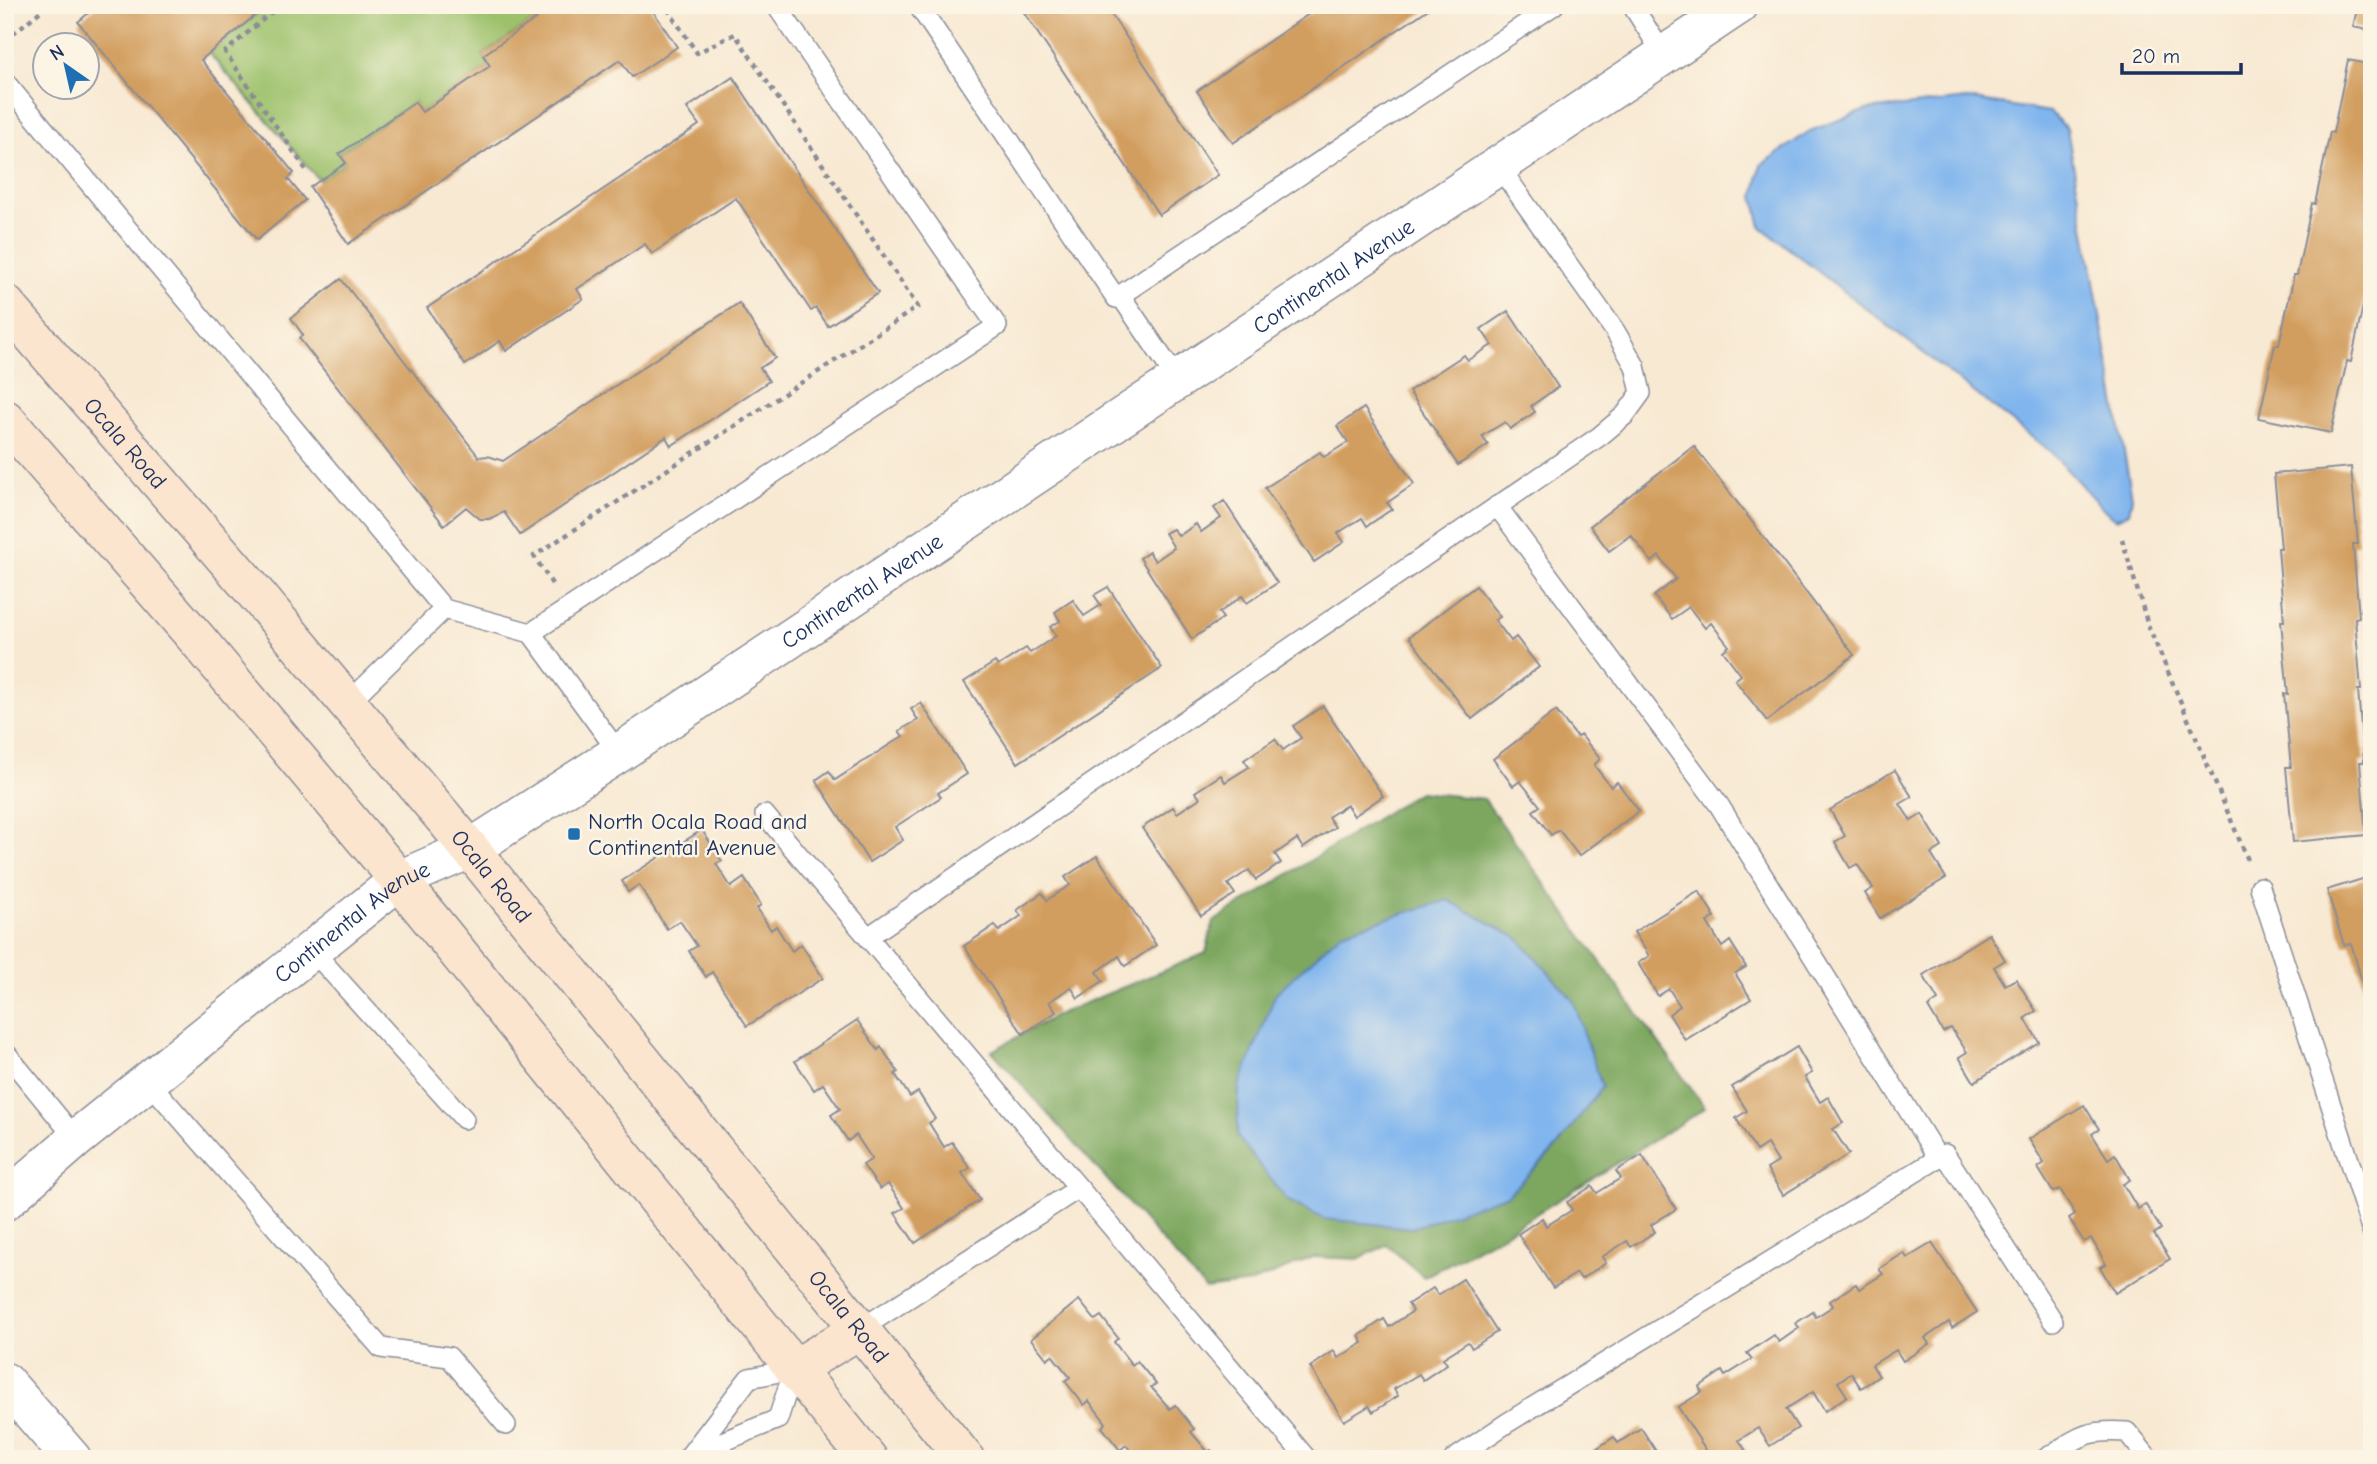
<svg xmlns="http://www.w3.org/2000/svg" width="2377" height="1464" font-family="'Comic Neue',sans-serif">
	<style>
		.green { fill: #9cc16b; stroke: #5c7864; stroke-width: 2 }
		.forest { fill: #7da75f; stroke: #4c6b5e; stroke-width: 2 }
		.water { fill: #80b5ee; stroke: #4e72a6; stroke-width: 2 }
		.building { fill: #d29e5f }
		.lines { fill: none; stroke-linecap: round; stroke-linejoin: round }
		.service-casing { stroke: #8a8c98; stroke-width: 22 }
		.minor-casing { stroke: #8a8c98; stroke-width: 41 }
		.secondary-casing { stroke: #8a8c98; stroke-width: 41 }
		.path { stroke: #8a8c98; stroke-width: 4.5; stroke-dasharray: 5 5; stroke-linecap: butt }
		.service { stroke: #fff; stroke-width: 19 }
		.minor { stroke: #fff; stroke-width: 38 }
		.secondary { stroke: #fbe5cf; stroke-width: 38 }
		.poi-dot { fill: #1f6fb2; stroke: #fcf5e5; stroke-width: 2.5 }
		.labels { text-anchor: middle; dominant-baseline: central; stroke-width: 5; stroke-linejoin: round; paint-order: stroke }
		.street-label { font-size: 23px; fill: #1b2f5e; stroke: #fcf5e5 }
		.poi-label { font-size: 23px; fill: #1b2f5e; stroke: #fcf5e5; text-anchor: start }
	</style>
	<rect width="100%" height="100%" fill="#fcf5e5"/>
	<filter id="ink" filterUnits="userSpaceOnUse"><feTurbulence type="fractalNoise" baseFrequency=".0143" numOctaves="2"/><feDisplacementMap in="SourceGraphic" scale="14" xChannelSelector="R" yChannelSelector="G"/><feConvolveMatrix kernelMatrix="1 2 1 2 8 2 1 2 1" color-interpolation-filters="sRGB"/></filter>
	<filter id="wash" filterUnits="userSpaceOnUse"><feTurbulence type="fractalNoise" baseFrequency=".00686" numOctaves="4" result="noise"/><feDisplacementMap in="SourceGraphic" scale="28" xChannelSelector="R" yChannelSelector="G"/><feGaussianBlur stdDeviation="1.57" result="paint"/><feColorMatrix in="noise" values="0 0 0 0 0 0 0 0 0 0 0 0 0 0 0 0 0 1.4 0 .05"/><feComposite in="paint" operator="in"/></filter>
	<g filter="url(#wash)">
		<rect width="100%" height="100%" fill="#f8e9d3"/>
		<path class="green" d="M268,5H532L540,16L483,55L490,66L422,112L415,102L339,153L346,163L320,181L209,53Z"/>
		<path class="forest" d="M1419,792L1484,799L1705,1108L1504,1234L1424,1277L1387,1245L1358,1259L1313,1257L1251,1283L1205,1289L992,1051L1059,1014L1206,953L1213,922Z"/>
		<g class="water">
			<path d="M1967,99L2050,112L2067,129L2132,497L2129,513L2116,519L2102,508L2051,452L1761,227L1754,197L1761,165L1810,131L1866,110Z"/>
			<path d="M1448,900L1519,939L1573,1000L1602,1087L1557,1147L1508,1195L1412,1228L1324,1219L1287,1200L1237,1136L1239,1087L1276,993L1342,932Z"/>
		</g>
		<g id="blocks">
			<g class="building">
				<path d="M98,5H134L135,7L137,5H268L201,60L294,173L288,179L305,200L257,240L78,22Z"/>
				<path d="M556,5H649L677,47L632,77L620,60L348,244L310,187L346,163L339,154L415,102L422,112L490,66L483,55Z"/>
				<path d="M1019,5H1105L1218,175L1159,215Z"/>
				<path d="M1322,5H1434L1233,143L1197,91Z"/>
				<path d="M2358,5H2372V31L2353,27Z"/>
				<path d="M2348,60L2372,65V278L2369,292H2366L2351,362L2347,361L2331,433L2259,418L2275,345H2279L2294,275H2297L2312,203L2315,204L2330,132L2333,133Z"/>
				<path d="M733,77L878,293L828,326L816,308L811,311L736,198L652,254L645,244L577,289L583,299L506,351L500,341L465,365L427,308L699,125L687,108Z"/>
				<path d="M341,279L479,457L488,456L503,461L739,303L775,358L760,368L769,381L671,446L666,437L520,535L504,512L489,519H480L466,507L444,525L299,338L303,335L291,318Z"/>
				<path d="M1508,311L1558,387L1531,406L1535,412L1510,429L1505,422L1482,436L1488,445L1458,465L1409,391L1464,355L1468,360L1492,345L1481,329Z"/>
				<path d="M1364,408L1414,484L1387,503L1392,509L1367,526L1362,518L1338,533L1344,542L1314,562L1265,488L1320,452L1324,457L1348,442L1337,426Z"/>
				<path d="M1694,446L1854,655L1767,721L1735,680L1741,675L1723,651L1729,646L1711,623L1705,628L1689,607L1672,619L1654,596L1676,579L1659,556L1652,562L1631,535L1609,551L1590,526Z"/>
				<path d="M2351,467L2358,544H2353L2359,617L2355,618L2361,690H2358L2364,762H2360L2366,835L2293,842L2286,767H2291L2284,694L2288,695L2281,621H2284L2278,548H2281L2274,474Z"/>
				<path d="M1224,501L1277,583L1247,603L1242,596L1219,613L1223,618L1192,639L1140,558L1149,552L1155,561L1174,548L1165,533L1173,529L1179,536L1196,524L1201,532L1221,518L1214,508Z"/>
				<path d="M1476,586L1500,617L1495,620L1511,641L1516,637L1539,667L1472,719L1409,637Z"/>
				<path d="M1108,587L1162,668L1018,763L964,682L995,662L998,666L1026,648L1030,653L1056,636L1050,627L1060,621L1055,612L1073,600L1084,616L1101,605L1094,595Z"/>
				<path d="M921,703L967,774L938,793L941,797L895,827L903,840L869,862L816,780L829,771L835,780L903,736L899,731L918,720L911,709Z"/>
				<path d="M1323,706L1383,796L1354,816L1347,805L1328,817L1335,827L1303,848L1297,839L1275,854L1281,863L1256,880L1249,870L1228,884L1235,894L1201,916L1142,828L1173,807L1177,813L1200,798L1195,792L1221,775L1225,782L1249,767L1244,760L1275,739L1283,750L1301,738L1293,726Z"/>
				<path d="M1556,711L1577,737L1581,735L1600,759L1594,765L1611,787L1617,782L1639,811L1579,856L1559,830L1551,835L1533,811L1540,806L1520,781L1513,786L1493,759Z"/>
				<path d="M1895,770L1912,797L1900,804L1911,821L1922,814L1942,847L1931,854L1946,878L1880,918L1865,893L1873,888L1857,864L1850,868L1835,842L1845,836L1830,810Z"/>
				<path d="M702,830L722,861L716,864L731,887L744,878L761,905L757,908L771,930L776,926L792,951L801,944L823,978L747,1026L712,972L706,977L689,951L697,946L680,921L667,929L639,885L628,892L622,881Z"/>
				<path d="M1097,856L1156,945L1125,966L1119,956L1097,972L1103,981L1078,998L1071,987L1049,1002L1056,1012L1023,1034L964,946L995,925L999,931L1021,916L1017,910L1042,893L1047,900L1070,885L1065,877Z"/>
				<path d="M2372,876V1036H2371L2361,1000L2367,999L2351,943L2344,945L2327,890Z"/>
				<path d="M1699,891L1715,917L1707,922L1722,947L1730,941L1746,967L1735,973L1751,999L1685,1040L1669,1014L1680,1006L1669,989L1658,996L1638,963L1649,956L1634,932Z"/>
				<path d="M1989,934L2005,960L1994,967L2005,985L2016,979L2036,1011L2025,1018L2039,1042L1974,1082L1959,1057L1967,1052L1951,1028L1943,1032L1928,1007L1938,1000L1923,975Z"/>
				<path d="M857,1020L878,1050L881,1047L898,1072L895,1074L910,1097L918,1092L935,1119L929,1123L944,1147L952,1142L970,1168L962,1173L980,1200L915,1243L895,1213L904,1208L888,1184L880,1189L863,1165L872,1159L856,1135L848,1141L831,1115L840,1109L823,1084L814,1090L795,1061Z"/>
				<path d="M1797,1047L1812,1073L1805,1077L1820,1102L1828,1097L1843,1123L1833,1129L1849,1154L1783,1195L1767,1169L1778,1162L1767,1144L1756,1151L1736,1118L1747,1111L1732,1087Z"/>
				<path d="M2084,1105L2099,1129L2092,1134L2108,1159L2115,1154L2130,1180L2123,1184L2138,1209L2145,1204L2161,1229L2154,1234L2170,1259L2115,1293L2100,1267L2106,1264L2091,1238L2084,1242L2069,1218L2075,1214L2060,1189L2053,1192L2038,1168L2044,1163L2029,1139Z"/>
				<path d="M1642,1155L1676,1209L1651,1225L1655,1232L1631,1247L1627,1241L1602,1257L1606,1263L1581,1279L1577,1273L1553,1288L1518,1234L1542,1218L1546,1226L1572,1210L1567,1202L1592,1186L1597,1193L1621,1178L1616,1171Z"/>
				<path d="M1932,1243L1977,1312L1952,1328L1949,1322L1925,1338L1929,1344L1903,1361L1896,1350L1872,1365L1879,1376L1861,1388L1851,1373L1838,1382L1847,1396L1825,1411L1813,1392L1786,1409L1798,1428L1770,1446L1758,1428L1739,1440L1751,1459H1712L1678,1407L1702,1392L1699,1387L1722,1371L1725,1376L1752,1359L1747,1353L1774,1335L1779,1342L1799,1328L1796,1323L1813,1312L1816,1317L1833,1306L1830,1301L1856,1284L1859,1289L1883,1274L1879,1269L1904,1253L1907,1258Z"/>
				<path d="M1463,1279L1497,1332L1472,1348L1468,1342L1443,1358L1447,1364L1423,1380L1419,1374L1394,1389L1398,1396L1373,1412L1369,1406L1344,1421L1310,1367L1334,1351L1338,1358L1363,1343L1359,1336L1384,1319L1389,1327L1413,1311L1408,1304L1433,1288L1438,1295Z"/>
				<path d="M1079,1300L1095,1320L1101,1316L1118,1338L1114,1342L1132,1365L1137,1361L1156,1384L1151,1387L1170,1409L1175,1405L1194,1429L1191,1432L1208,1452L1211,1450L1219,1459H1137L1126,1445L1120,1450L1102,1427L1106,1423L1089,1401L1084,1405L1065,1381L1070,1377L1052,1355L1047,1359L1031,1339Z"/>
				<path d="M1641,1428L1661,1459H1594L1590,1453L1614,1437L1618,1443Z"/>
			</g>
		</g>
	</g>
	<g filter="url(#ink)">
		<use href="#blocks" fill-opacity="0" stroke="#8a8c98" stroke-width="2"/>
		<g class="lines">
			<defs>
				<g id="service">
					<path d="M918,5L1116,298L1554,5"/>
					<path d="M1632,5L1663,54"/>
					<path d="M5,82L444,609L531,633L619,753"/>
					<path d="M1120,295L1177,379"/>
					<path d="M1497,506L1719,805L1938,1158"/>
					<path d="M531,633L997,326L776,5"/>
					<path d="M348,703L444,609"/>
					<path d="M765,815L1307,1459"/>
					<path d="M2260,887L2372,1231"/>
					<path d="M868,937L1600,436L1625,415L1641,393L1635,366L1615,331L1498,165"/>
					<path d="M312,950L464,1119"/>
					<path d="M5,1052L76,1139"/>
					<path d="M148,1081L381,1348L449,1357L506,1425"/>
					<path d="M859,1330L1079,1188"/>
					<path d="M687,1459L749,1378L794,1369L778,1419L690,1455"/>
					<path d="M1454,1459L1507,1423L1945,1154L2053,1321"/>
					<path d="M2045,1459C2079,1437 2085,1429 2127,1432L2149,1459"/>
				</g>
				<g id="minor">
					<path id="s1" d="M5,1201L76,1139L399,880L470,849L619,753L1739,5"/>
					<path d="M5,1382L72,1459"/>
				</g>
				<g id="secondary">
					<path id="s2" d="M5,304L246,582L470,849L965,1459"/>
					<path d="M5,419L197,639L399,880L868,1459"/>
					<path d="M794,1369L859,1330"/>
				</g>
			</defs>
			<use href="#service" class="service-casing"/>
			<use href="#minor" class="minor-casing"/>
			<use href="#secondary" class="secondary-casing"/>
			<g class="path">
				<path d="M280,5L225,52L307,171"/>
				<path d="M5,40L48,5"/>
				<path d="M2122,539L2148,625L2248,860"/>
				<path d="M552,584L534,556L918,307L735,34L697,53L665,5"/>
			</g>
			<use href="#service" class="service"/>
			<use href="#minor" class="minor"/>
			<use href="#secondary" class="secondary"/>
		</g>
	</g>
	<rect class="poi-dot" x="567" y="827" width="14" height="14" rx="3.5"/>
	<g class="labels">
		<g class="street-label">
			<text stroke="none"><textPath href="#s1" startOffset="1622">Continental Avenue</textPath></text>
			<text stroke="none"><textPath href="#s2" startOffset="184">Ocala Road</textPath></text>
			<text stroke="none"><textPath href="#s1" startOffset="1055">Continental Avenue</textPath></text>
			<text stroke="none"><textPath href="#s2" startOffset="751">Ocala Road</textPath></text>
			<text stroke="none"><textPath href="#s1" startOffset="446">Continental Avenue</textPath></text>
			<text stroke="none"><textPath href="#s2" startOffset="1318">Ocala Road</textPath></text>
		</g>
		<g class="poi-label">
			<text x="588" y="821">North Ocala Road and<tspan x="588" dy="26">Continental Avenue</tspan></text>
		</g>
	</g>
	<rect width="2377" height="1464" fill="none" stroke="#fcf5e5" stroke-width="28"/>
	<g transform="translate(66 66) rotate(326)"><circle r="33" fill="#fcf5e5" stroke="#a2a6af" stroke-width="2"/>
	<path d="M0-5L12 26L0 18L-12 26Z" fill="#1f6fb2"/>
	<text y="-10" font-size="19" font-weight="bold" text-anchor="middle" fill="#1b2f5e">N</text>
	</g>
	<path d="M2122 63v10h119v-10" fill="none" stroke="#1b2f5e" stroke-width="3.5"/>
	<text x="2132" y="63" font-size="21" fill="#1b2f5e" stroke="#fcf5e5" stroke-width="5" paint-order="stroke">20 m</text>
</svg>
